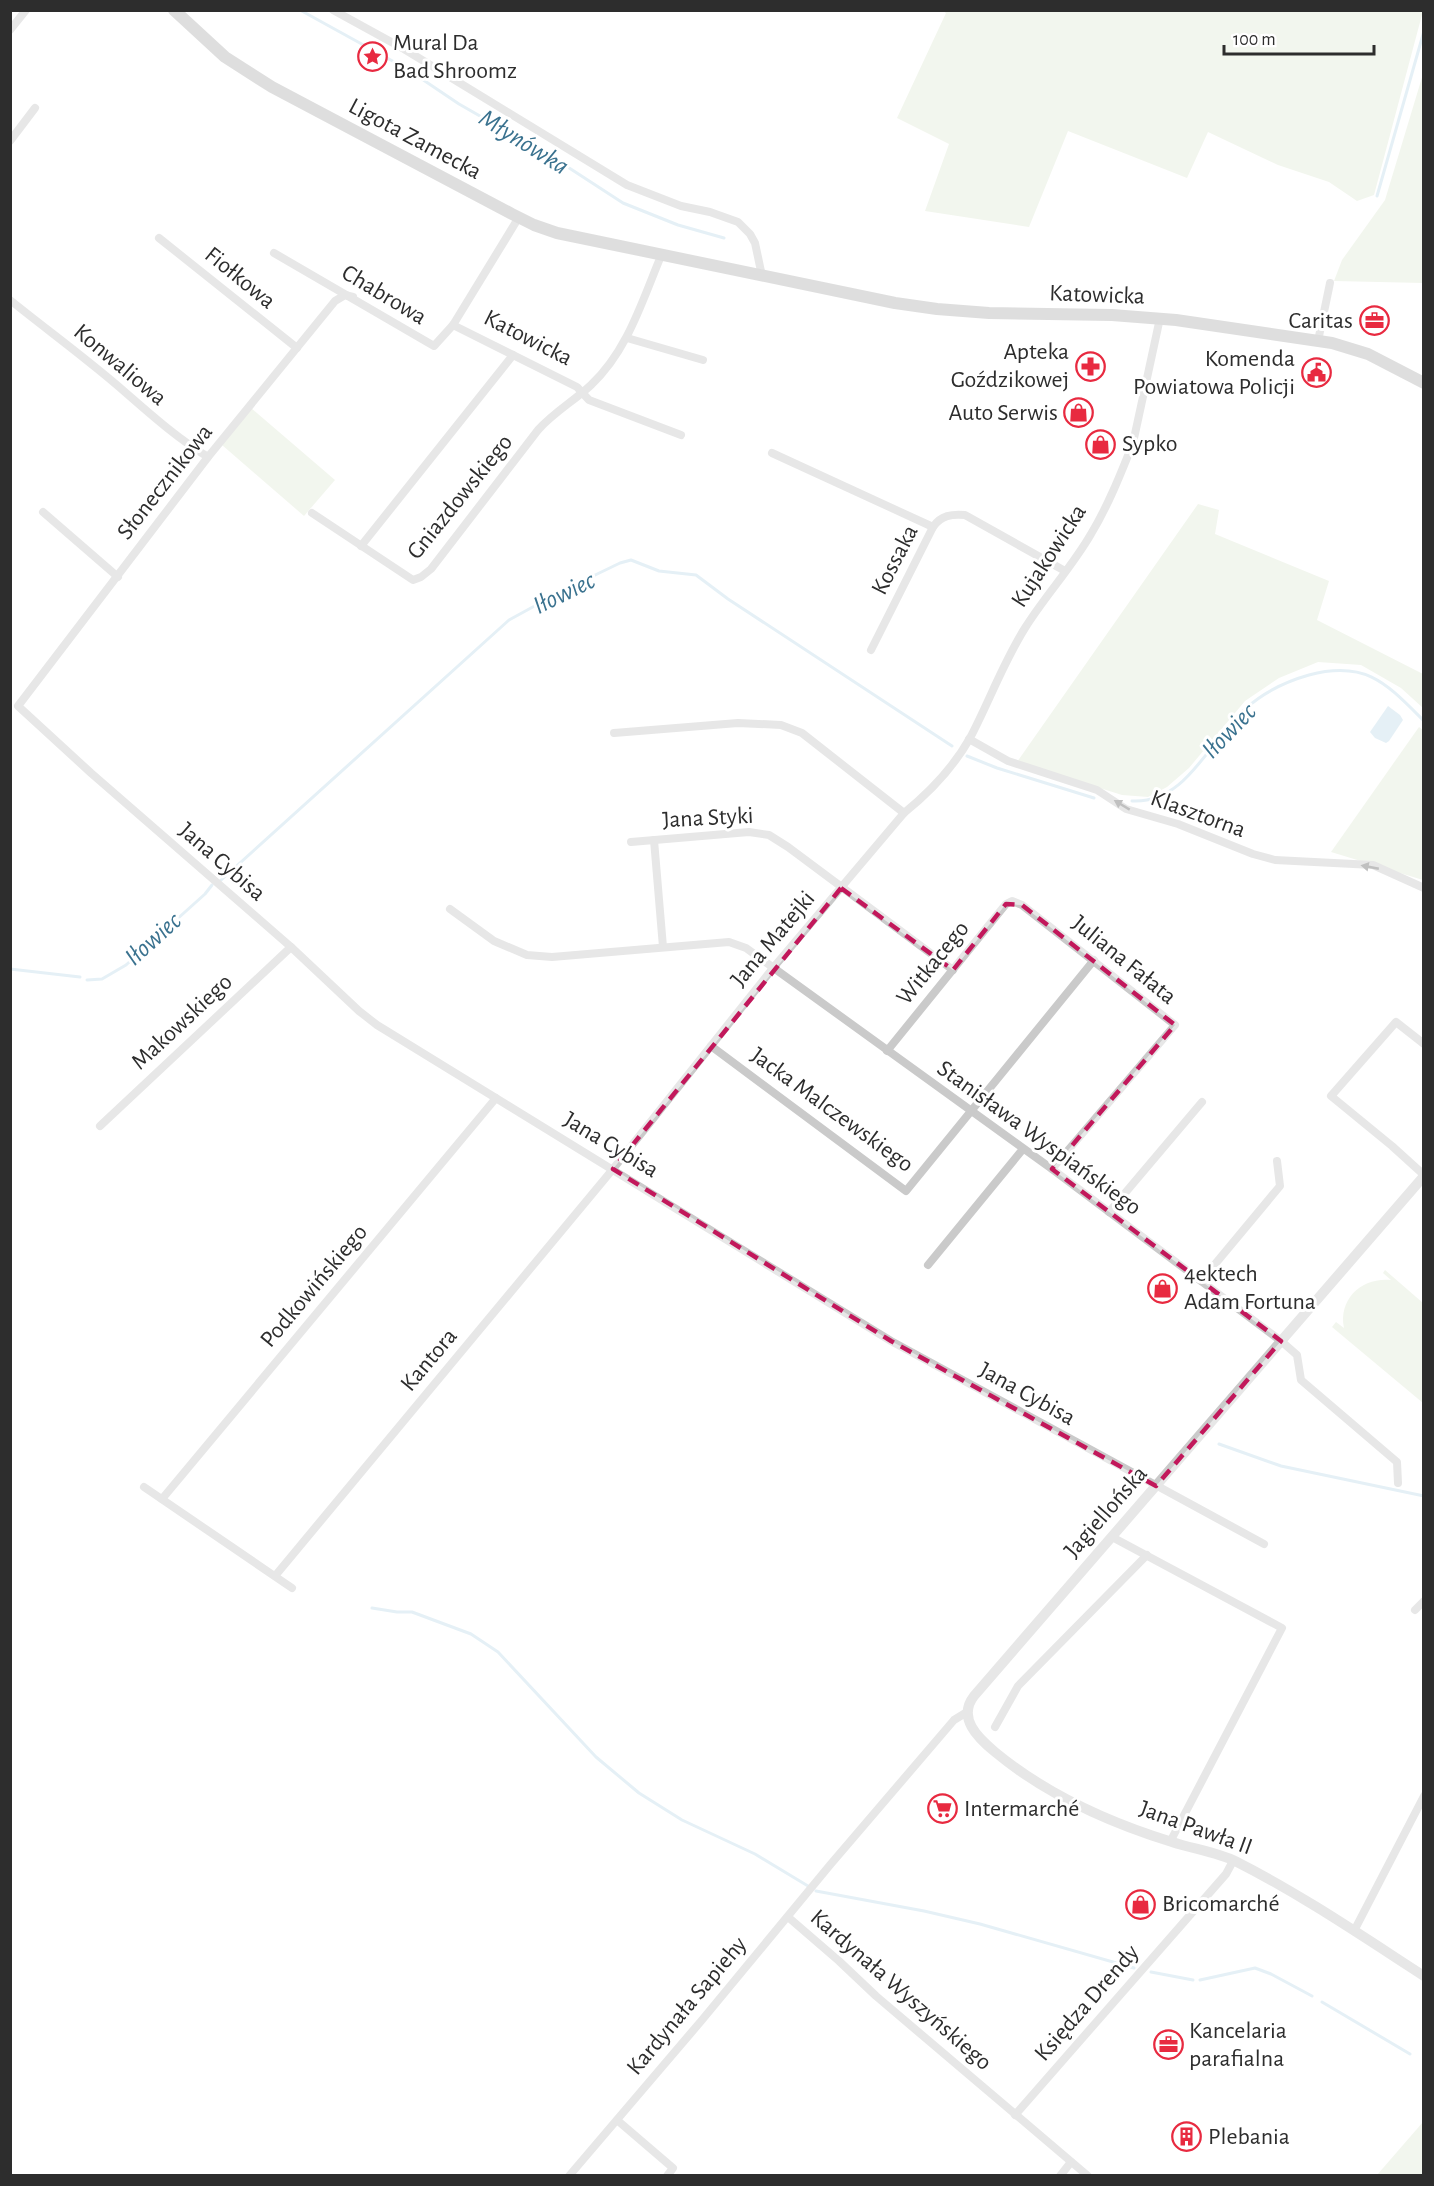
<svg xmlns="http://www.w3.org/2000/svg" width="1434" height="2186" font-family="'Alegreya Sans',sans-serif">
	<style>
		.green { fill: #e3ebd9 }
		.water { fill: #c5deeb }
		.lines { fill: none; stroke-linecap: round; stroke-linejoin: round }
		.stream { stroke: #c5deeb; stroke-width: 3 }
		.minor { stroke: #cacaca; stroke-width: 8 }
		.tertiary { stroke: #cacaca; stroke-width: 10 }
		.secondary { stroke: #b7b7b7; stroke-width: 12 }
		.oneway { fill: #747474 }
		.marked { fill: none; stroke: #c2185b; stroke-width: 4.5; stroke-dasharray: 12 8; stroke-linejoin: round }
		.labels { text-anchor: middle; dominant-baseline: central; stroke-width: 6; stroke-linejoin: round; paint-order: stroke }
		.poi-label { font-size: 24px; fill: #2d2d2d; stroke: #fff; text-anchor: start }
		.street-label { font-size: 24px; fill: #2d2d2d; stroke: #fff }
		.water-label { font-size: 26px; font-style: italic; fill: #3a728f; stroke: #fff }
	</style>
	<rect width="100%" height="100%" fill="#fff"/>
	<g class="green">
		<path d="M943,11H1423L1374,195L1357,201L1329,182L1278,165L1208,132L1187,178L1068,131L1029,227L925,211L949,144L897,118L946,13Z"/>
		<path d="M1423,74V283L1334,281L1342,260L1385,200Z"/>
		<path d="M251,408L335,480L304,516L222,445Z"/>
		<path d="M1198,504L1219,510L1215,534L1329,581L1317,620L1423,674V708L1401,688L1361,665L1318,662L1279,678L1245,701L1189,768L1167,787L1148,797L1122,795L1017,762Z"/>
		<path d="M1419,727L1424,731L1423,880L1331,852Z"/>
		<path d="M1385,1270L1423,1303V1403L1332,1327L1336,1322L1344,1328C1338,1298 1363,1277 1391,1280L1383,1273Z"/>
		<path d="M1423,2122V2175H1377Z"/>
	</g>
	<path class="water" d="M1388,706L1400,715L1403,720L1389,741L1386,743L1375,738L1370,732Z"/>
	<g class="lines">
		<g class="stream">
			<path d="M300,10L407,69L459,104L560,162L623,203L678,225L724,238"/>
			<path d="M1377,196L1424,31"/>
			<path d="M967,756L997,768L1094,798"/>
			<path d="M1132,801C1187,804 1209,740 1245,709C1264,692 1284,682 1309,675C1366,660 1386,683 1424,721"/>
			<path d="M220,881L509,620L562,591L620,563L631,560L659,571L696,575L728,599L952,746"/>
			<path d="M10,969L80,977"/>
			<path d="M87,980L102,979L126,965L205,894L212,885"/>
			<path d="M1219,1444L1281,1466L1424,1496"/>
			<path d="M372,1608L397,1612H412L471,1634L498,1652L596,1757L639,1793L682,1820L755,1854L808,1886"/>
			<path d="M816,1891L924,1911L980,1924L1134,1968"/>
			<path d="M1151,1972L1193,1980"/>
			<path d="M1200,1980L1255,1968L1271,1974L1312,1996"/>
			<path d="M1322,2002L1410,2054"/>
		</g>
		<g class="minor">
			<path d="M333,10L404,49L627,185L681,206L710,212L738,222L750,234L755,243L762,276"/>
			<path d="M10,30L26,10"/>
			<path d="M10,141L35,108"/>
			<path d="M159,238L297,348"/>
			<path d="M274,253L434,346L453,325L519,217"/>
			<path d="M353,297L345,295L335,301L208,457L18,706L91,773L291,947L359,1011L377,1025L891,1341L1264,1544"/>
			<path d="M10,300C46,329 83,356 118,386C147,411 175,437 208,457"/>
			<path d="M453,325L577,387L589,400L681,435"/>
			<path d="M627,338L703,360"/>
			<path d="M1318,341L1330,283"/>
			<path d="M772,453L933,527"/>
			<path d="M43,512L118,577"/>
			<path d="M312,513L413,580L421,577L431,569L538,430C554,412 574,401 591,385C628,350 642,301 661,256"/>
			<path d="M361,546L513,355"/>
			<path d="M871,650L933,527C941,515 952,514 965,515L1065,571"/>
			<path d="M614,733L738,723L781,725L802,733L904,813"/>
			<path d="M969,739L1008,761L1097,790L1126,809L1178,824L1253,854L1275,860L1373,865L1424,888"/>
			<path d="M654,840L663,947"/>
			<path d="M631,842L749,832L769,835L788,847L953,970"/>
			<path d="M450,909L494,941L527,955L552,957L729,942L746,948L1052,1169L1281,1341L1297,1355L1301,1380L1397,1462L1398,1483"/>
			<path d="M1424,1044L1396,1022L1331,1096L1392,1146L1424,1175"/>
			<path d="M711,1046L906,1191L1094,960"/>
			<path d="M887,1051L1006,904L1012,901L1022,905L1175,1025L1052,1169"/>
			<path d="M100,1126L291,947"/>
			<path d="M1109,1212L1202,1102"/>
			<path d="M928,1265L1023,1149"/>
			<path d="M1201,1281L1280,1186L1277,1161"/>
			<path d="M144,1487L292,1588"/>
			<path d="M162,1499L496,1098"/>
			<path d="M1112,1537L1282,1628L1170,1842"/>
			<path d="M275,1576L613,1169L773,968L904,813C930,792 953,768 970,738C989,702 1003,663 1025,628C1045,596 1072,567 1091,534C1108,506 1121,473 1133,443L1160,318"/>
			<path d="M1415,1610L1424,1601"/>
			<path d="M995,1727L1018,1686L1147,1555"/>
			<path d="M788,1917L839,1961L876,1996L1088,2176"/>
			<path d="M1354,1931L1424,1796"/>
			<path d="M1015,2115L1226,1874L1233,1861"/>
			<path d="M617,2120L673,2168L667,2176"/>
			<path d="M569,2176L702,2020L830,1865L954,1720L967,1712"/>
			<path d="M1060,2176L1071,2162"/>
		</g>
		<path class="tertiary" d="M1424,1176L974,1696C957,1718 978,1738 995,1752C1047,1795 1107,1822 1172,1842C1193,1849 1217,1852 1237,1862C1302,1895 1362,1936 1424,1976"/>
		<path class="secondary" d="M174,10L225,57L272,87L512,214L534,225L557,233L895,303L937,309L989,313L1112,315L1176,320L1332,343L1368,354L1424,383"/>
	</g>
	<defs><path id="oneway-solid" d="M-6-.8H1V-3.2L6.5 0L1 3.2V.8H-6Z" transform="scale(1.5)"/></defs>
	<g class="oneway">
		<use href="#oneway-solid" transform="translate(1122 805) rotate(-149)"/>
		<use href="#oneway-solid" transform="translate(1370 867) rotate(-169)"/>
	</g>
	<path d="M0 0H1434V2186H0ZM841,888L953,970L1006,904L1022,905L1175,1025L1052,1169L1281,1341L1156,1486L891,1341L613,1169Z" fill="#fff" fill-opacity=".55" fill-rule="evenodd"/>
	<path class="marked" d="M841,888L953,970L1006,904L1022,905L1175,1025L1052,1169L1281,1341L1156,1486L891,1341L613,1169Z"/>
	<defs>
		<symbol id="sight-ring" viewBox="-11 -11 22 22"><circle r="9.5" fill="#fff" stroke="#e82a40" stroke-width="1.5"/><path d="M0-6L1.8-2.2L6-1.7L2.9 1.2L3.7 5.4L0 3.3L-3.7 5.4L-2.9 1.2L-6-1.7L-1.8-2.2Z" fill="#e82a40"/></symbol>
		<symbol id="office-ring" viewBox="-11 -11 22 22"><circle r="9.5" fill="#fff" stroke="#e82a40" stroke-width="1.5"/><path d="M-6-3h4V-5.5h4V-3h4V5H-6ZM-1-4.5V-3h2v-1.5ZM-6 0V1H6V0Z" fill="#e82a40"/></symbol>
		<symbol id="pharmacy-ring" viewBox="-11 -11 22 22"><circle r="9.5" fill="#fff" stroke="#e82a40" stroke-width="1.5"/><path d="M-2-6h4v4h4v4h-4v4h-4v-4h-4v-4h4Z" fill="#e82a40"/></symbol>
		<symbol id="civic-ring" viewBox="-11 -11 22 22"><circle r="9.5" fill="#fff" stroke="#e82a40" stroke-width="1.5"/><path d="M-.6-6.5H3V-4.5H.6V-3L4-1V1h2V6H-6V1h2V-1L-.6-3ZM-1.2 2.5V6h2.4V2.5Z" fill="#e82a40"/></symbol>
		<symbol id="shop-ring" viewBox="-11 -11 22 22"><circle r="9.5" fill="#fff" stroke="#e82a40" stroke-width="1.5"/><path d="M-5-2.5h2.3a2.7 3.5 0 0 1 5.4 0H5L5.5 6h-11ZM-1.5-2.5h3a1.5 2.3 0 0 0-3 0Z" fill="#e82a40"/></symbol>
		<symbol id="supermarket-ring" viewBox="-11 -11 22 22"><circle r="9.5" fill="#fff" stroke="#e82a40" stroke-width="1.5"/><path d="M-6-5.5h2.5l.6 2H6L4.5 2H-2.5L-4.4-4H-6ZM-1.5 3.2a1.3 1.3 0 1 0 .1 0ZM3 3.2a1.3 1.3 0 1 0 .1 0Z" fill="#e82a40"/></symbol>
		<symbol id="building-ring" viewBox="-11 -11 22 22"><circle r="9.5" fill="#fff" stroke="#e82a40" stroke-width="1.5"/><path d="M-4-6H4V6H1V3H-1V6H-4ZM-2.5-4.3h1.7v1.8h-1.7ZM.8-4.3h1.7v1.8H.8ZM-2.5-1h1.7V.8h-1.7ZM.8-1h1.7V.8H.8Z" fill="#e82a40"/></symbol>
	</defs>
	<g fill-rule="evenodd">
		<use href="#sight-ring" x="356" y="40" width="33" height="33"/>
		<use href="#office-ring" x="1358" y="304" width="33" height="33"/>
		<use href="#pharmacy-ring" x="1074" y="350" width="33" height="33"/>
		<use href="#civic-ring" x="1300" y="356" width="33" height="33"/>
		<use href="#shop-ring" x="1062" y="396" width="33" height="33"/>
		<use href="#shop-ring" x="1084" y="428" width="33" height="33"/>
		<use href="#shop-ring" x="1146" y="1272" width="33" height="33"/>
		<use href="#supermarket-ring" x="926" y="1792" width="33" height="33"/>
		<use href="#shop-ring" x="1124" y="1888" width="33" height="33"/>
		<use href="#office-ring" x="1152" y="2028" width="33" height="33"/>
		<use href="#building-ring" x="1170" y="2120" width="33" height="33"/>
	</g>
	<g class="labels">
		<g class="poi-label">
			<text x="393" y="43">Mural Da<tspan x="393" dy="28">Bad Shroomz</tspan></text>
			<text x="1353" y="321" text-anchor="end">Caritas</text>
			<text x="1069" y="352" text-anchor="end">Apteka<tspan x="1069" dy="28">Goździkowej</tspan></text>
			<text x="1295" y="359" text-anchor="end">Komenda<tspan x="1295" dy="28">Powiatowa Policji</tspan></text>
			<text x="1058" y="413" text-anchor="end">Auto Serwis</text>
			<text x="1122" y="444">Sypko</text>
			<text x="1184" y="1274">4ektech<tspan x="1184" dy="28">Adam Fortuna</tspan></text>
			<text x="964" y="1809">Intermarché</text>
			<text x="1162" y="1904">Bricomarché</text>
			<text x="1189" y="2031">Kancelaria<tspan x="1189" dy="28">parafialna</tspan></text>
			<text x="1208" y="2137">Plebania</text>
		</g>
		<g class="street-label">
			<text transform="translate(415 139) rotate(28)">Ligota Zamecka</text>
			<text transform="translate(240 278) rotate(39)">Fiołkowa</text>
			<text transform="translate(384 295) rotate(31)">Chabrowa</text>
			<text transform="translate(1097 295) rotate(2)">Katowicka</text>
			<text transform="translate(528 338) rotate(27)">Katowicka</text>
			<text transform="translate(120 365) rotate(40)">Konwaliowa</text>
			<text transform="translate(165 482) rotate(-52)">Słonecznikowa</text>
			<text transform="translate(460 497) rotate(-51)">Gniazdowskiego</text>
			<text transform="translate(1049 556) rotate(-57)">Kujakowicka</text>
			<text transform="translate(895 560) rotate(-63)">Kossaka</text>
			<text transform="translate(1198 814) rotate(20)">Klasztorna</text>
			<text transform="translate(708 818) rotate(-3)">Jana Styki</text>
			<text transform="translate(222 862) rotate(41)">Jana Cybisa</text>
			<text transform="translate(773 939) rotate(-50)">Jana Matejki</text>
			<text transform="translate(1124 960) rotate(39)">Juliana Fałata</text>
			<text transform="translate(933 963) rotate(-51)">Witkacego</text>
			<text transform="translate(182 1022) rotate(-43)">Makowskiego</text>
			<text transform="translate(832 1110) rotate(36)">Jacka Malczewskiego</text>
			<text transform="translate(1039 1138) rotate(36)">Stanisława Wyspiańskiego</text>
			<text transform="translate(611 1145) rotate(31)">Jana Cybisa</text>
			<text transform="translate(314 1286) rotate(-50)">Podkowińskiego</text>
			<text transform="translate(429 1360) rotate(-50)">Kantora</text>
			<text transform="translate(1027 1394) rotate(29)">Jana Cybisa</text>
			<text transform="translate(1106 1512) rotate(-49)">Jagiellońska</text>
			<text transform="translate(1196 1828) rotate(20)">Jana Pawła II</text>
			<text transform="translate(901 1990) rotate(41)">Kardynała Wyszyńskiego</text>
			<text transform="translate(1087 2003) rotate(-49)">Księdza Drendy</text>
			<text transform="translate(687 2006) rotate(-50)">Kardynała Sapiehy</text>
		</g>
		<g class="water-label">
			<text transform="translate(524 142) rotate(32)">Młynówka</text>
			<text transform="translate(564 593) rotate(-26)">Iłowiec</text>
			<text transform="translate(1229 731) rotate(-46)">Iłowiec</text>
			<text transform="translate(153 939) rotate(-42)">Iłowiec</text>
		</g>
	</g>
	<rect width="1434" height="2186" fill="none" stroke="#2d2d2d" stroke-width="24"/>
	<path d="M1224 45v9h150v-9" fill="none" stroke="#2d2d2d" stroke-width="3"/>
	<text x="1233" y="45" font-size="18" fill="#2d2d2d" stroke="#ffffff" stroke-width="4.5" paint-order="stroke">100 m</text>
</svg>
